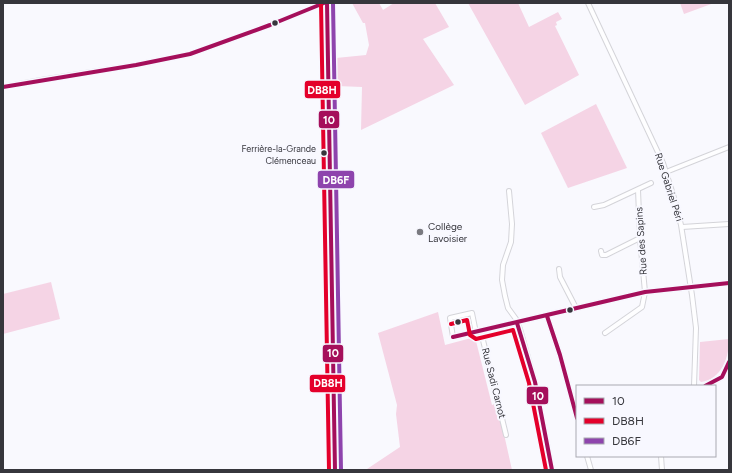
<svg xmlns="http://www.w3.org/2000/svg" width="732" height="473" font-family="Figtree,sans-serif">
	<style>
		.green { fill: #f5d4e5 }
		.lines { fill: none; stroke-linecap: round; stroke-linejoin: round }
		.street-casing { stroke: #d4d4d9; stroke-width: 6 }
		.primary-casing { stroke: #d4d4d9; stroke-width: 8 }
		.street { stroke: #fefeff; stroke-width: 4 }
		.primary { stroke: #fefeff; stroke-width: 6 }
		.bus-1-casing { stroke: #f8f8ff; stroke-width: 7 }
		.bus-2-casing { stroke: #f8f8ff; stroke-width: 7 }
		.bus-3-casing { stroke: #f8f8ff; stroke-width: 7 }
		.bus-1 { stroke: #a50f5b; stroke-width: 4 }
		.bus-2 { stroke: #e4002b; stroke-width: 4 }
		.bus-3 { stroke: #8e44ad; stroke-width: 4 }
		.bus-dot { fill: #36363c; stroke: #f8f8ff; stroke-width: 1.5 }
		.poi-dot { fill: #7a7a80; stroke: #f8f8ff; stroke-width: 1.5 }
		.labels { text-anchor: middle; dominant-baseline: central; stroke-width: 4; stroke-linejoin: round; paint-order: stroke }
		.bus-label { font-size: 9px; fill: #36363c; stroke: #f8f8ff; text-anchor: end }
		.street-label { font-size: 10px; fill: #36363c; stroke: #f8f8ff }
		.poi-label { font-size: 10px; fill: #36363c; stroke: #f8f8ff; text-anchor: start }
		.line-badge { stroke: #f8f8ff; stroke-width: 1.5 }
		.badge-label { font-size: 11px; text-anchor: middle; font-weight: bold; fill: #fff }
	</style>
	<rect width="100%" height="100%" fill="#f9f9fe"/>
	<g class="green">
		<path d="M352,3H379L383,10L394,3H435L449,27L423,39L454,85L361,130L362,87L337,86L336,58L366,55L369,45L365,23H363Z"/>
		<path d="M468,3H518L529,27L558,12L562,19L556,22L557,25L555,26L579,75L525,105Z"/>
		<path d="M680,3H714L684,14Z"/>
		<path d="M596,104L627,168L568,188L541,133Z"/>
		<path d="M51,282L60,319L3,334V294Z"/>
		<path d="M438,312L445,345L475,337L492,405L497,403L512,470H367V469L400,447L396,414L397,405L378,333Z"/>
		<path d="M729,339C729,357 722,379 701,382L699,380L700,342Z"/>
	</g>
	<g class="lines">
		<defs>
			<g id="street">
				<path d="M588,3L663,163L675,201L681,225L692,295L696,328L694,386"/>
				<path d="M3,87L41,80L136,65L190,54L270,25L324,3"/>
				<path d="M666,172L729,147"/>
				<path d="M509,191L512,224L511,242L503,265L502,280L505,296L508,308L516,319L520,329L535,382L552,470"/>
				<path d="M594,207L604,205L651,183"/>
				<path d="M682,227L729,224"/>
				<path d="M601,251L602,255H606L640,238"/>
				<path d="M559,269L560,277L576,308"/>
				<path d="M547,316L560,355L577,418"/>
				<path d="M481,332L506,435"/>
				<path d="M476,333L472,313L450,318L453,337L645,292L729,283"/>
				<path d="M605,333L642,307L645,292L640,238L638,190"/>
				<path d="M705,386L722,377L729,362"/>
				<path d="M587,456L591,470"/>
				<path d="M661,456L662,470"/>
			</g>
			<path id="primary" d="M327,3L335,470"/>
		</defs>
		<use href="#street" class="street-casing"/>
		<use href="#primary" class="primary-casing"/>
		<use href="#street" class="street"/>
		<use href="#primary" class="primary"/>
		<defs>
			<g id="bus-1">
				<path d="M327,3L335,470"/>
				<path d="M3,87L136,65L190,54L270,25L324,3"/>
				<path d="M547,316L560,355L577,418"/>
				<path d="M517,323L535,382L552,470"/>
				<path d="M453,337L645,292L729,283"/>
				<path d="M705,386L722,377L729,362"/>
			</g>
			<g id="bus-2">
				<path d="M321,3L329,470"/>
				<path d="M451,324L467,320L470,335L476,339L513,330L529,383L546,470"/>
			</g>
			<path id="bus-3" d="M333,3L341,470"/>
		</defs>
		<use href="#bus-1" class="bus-1-casing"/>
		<use href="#bus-2" class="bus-2-casing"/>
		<use href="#bus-3" class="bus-3-casing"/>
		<use href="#bus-1" class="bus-1"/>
		<use href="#bus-2" class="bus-2"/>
		<use href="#bus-3" class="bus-3"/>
	</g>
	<g class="bus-dot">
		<circle cx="275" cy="23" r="3.5"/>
		<circle cx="324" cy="153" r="3.5"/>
		<circle cx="570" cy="310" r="3.5"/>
		<circle cx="458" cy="322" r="3.5"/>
	</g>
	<circle class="poi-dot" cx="420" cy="232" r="4"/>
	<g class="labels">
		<g class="bus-label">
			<text x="316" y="148">Ferrière-la-Grande<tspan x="316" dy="12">Clémenceau</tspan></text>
		</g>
		<g class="street-label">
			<text transform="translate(669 187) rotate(72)">Rue Gabriel Péri</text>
			<text transform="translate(641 241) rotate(-94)">Rue des Sapins</text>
			<text transform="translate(494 383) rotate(76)">Rue Sadi Carnot</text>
		</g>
		<g class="poi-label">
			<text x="428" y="226">Collège<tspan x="428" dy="12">Lavoisier</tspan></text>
		</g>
	</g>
	<g class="line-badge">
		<rect x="304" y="80" width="37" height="19" rx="4" fill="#e4002b"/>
		<rect x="318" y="110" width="22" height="19" rx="4" fill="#a50f5b"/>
		<rect x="317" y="170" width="38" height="19" rx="4" fill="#8e44ad"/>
		<rect x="322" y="344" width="22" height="19" rx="4" fill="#a50f5b"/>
		<rect x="309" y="374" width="37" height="19" rx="4" fill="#e4002b"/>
		<rect x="526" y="386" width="23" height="19" rx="4" fill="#a50f5b"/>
	</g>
	<g class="badge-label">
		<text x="322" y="94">DB8H</text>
		<text x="329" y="124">10</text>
		<text x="336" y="184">DB6F</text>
		<text x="333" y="357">10</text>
		<text x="328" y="387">DB8H</text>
		<text x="538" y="400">10</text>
	</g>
	<rect width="732" height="473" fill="none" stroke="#36363c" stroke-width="8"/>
	<rect x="576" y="385" width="140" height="72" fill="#f8f8ff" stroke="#aaaab1"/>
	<rect x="584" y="398" width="20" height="6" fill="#a50f5b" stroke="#aaaab1"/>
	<text x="612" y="405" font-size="12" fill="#36363c">10</text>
	<rect x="584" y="418" width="20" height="6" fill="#e4002b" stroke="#aaaab1"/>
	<text x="612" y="425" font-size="12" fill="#36363c">DB8H</text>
	<rect x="584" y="438" width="20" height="6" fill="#8e44ad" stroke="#aaaab1"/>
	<text x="612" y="445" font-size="12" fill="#36363c">DB6F</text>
</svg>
